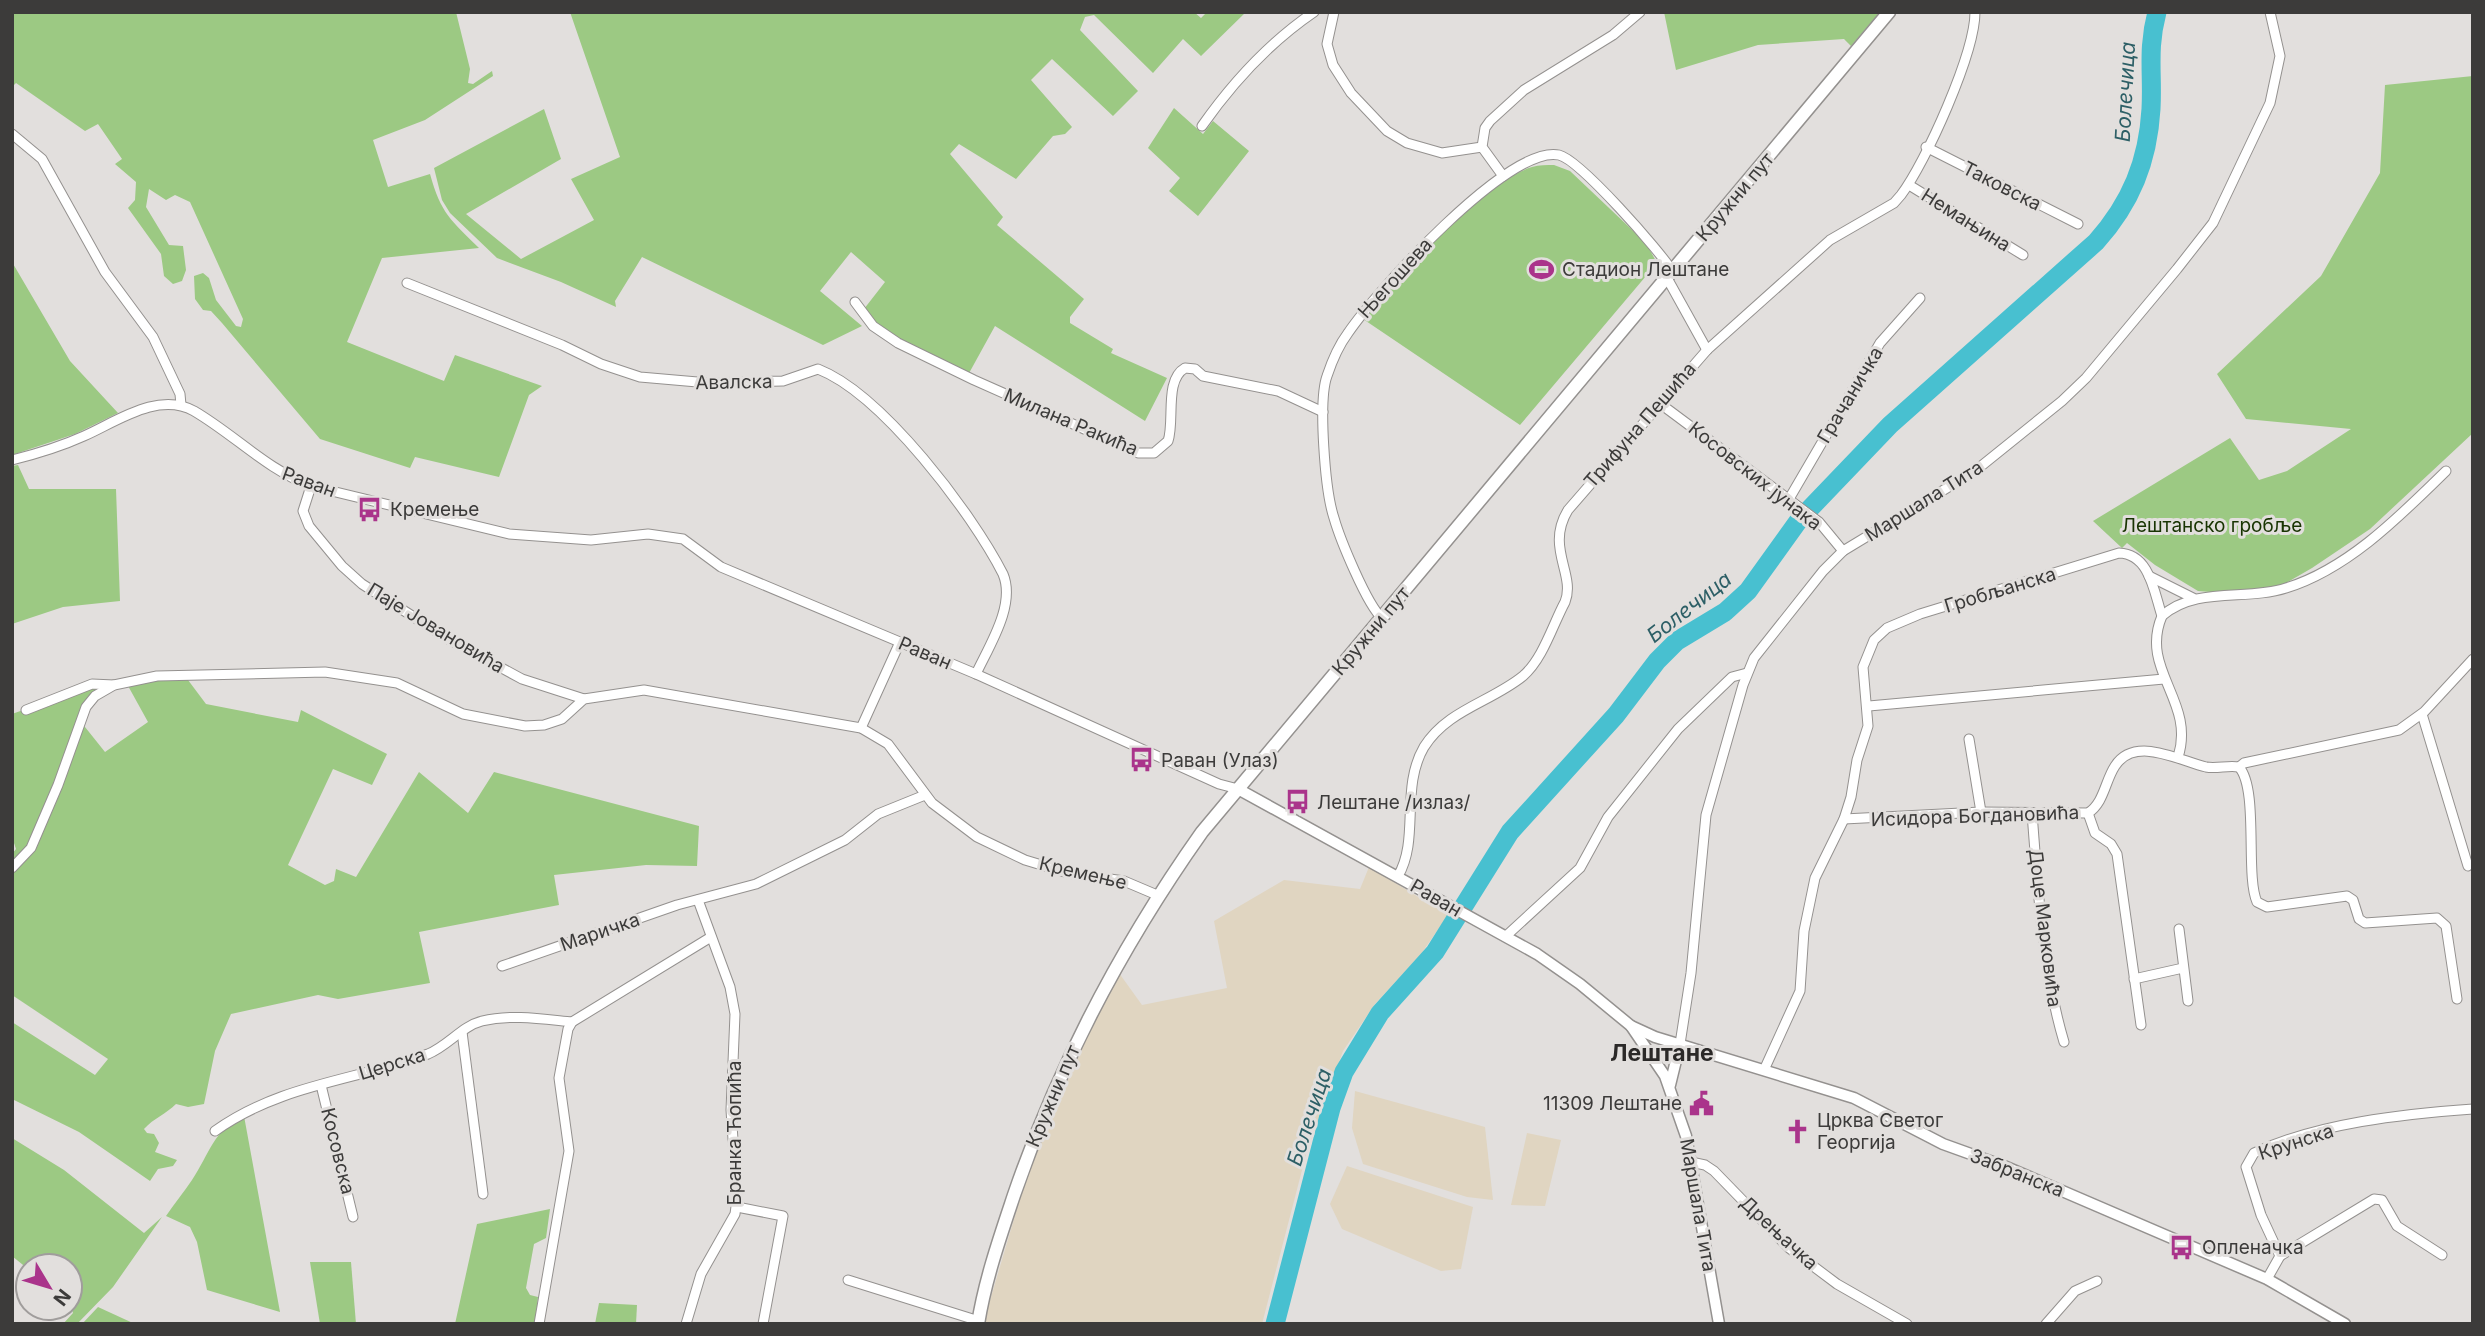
<svg xmlns="http://www.w3.org/2000/svg" width="2485" height="1336" font-family="Inter,sans-serif">
	<style>
		.industrial { fill: #e0d5c1 }
		.green { fill: #9cc983 }
		.lines { fill: none; stroke-linecap: round; stroke-linejoin: round }
		.river { stroke: #48c0d0; stroke-width: 19 }
		.minor-casing { stroke: #94918f; stroke-width: 11 }
		.tertiary-casing { stroke: #94918f; stroke-width: 13 }
		.secondary-casing { stroke: #94918f; stroke-width: 15 }
		.minor { stroke: #fff; stroke-width: 9 }
		.tertiary { stroke: #fff; stroke-width: 10 }
		.secondary { stroke: #fff; stroke-width: 12 }
		.labels { text-anchor: middle; dominant-baseline: central; stroke-width: 6; stroke-linejoin: round; paint-order: stroke }
		.street-label { font-size: 19px; fill: #3c3b3a; stroke: #e2dfdd }
		.poi-label { font-size: 19px; fill: #3c3b3a; stroke: #e2dfdd; text-anchor: start }
		.park-label { font-size: 19px; fill: #183402; stroke: #e2dfdd }
		.water-label { font-size: 21px; font-style: italic; fill: #2d5f66; stroke: #e2dfdd }
		.quarter-label { font-size: 23px; font-weight: bold; fill: #2b2928; stroke: #e2dfdd }
	</style>
	<rect width="100%" height="100%" fill="#e2dfdd"/>
	<g class="industrial">
		<path d="M1369,867L1448,915L1421,954L1375,1004L1343,1051L1307,1151L1262,1324H983L1035,1148L1114,966L1142,1005L1227,988L1214,921L1284,880L1360,889Z"/>
		<path d="M1355,1091L1485,1127L1493,1200L1467,1197L1363,1164L1352,1128Z"/>
		<path d="M1527,1133L1561,1140L1545,1206L1511,1205Z"/>
		<path d="M1347,1166L1473,1207L1461,1269L1441,1271L1342,1229L1330,1204Z"/>
	</g>
	<g class="green">
		<path d="M12,12H456L470,69L468,83L473,84L492,71L493,76L425,120L373,140L388,187L430,174C441,214 451,220 479,248L382,258L347,342L444,381L455,355L542,386L529,395L499,477L415,457L410,468L320,439L222,323L211,311L203,310L195,299L194,276L203,273L209,278L216,300L236,326L241,327L243,319L190,202L175,195L166,200L149,189L146,207L169,245L183,246L186,270L182,281L173,284L164,276L161,254L128,208L135,200L136,182L115,164L122,159L98,124L85,131L16,83L12,87Z"/>
		<path d="M570,12H1194L1201,18L1207,12H1246L1201,56L1183,39L1153,73L1094,15L1085,17L1080,30L1138,91L1113,116L1052,59L1031,80L1072,127L1065,134L1053,136L1016,179L959,144L950,154L1003,217L997,225L1084,299L1070,317V323L1113,349L1111,353L1167,378L1145,421L995,326L968,375L882,330L864,309L885,282L851,252L820,291L862,326L823,345L642,257L615,301L616,307L561,282L497,258L450,213L442,200L434,168L544,109L561,159L466,214L521,259L594,220L571,179L620,157Z"/>
		<path d="M1664,12H1880L1851,46L1844,39L1758,45L1676,70Z"/>
		<path d="M2473,76V433L2370,529L2312,568L2286,583L2268,590L2223,593L2198,591L2155,565L2127,543L2122,548L2093,521L2230,438L2259,480L2287,471L2351,429L2246,419L2217,374L2321,276L2380,173L2385,85Z"/>
		<path d="M1174,108L1203,134L1213,121L1249,151L1198,216L1169,191L1180,178L1148,148Z"/>
		<path d="M1554,165L1570,171L1646,243L1657,263L1520,425L1363,319C1400,276 1478,184 1532,167C1539,165 1547,165 1554,165Z"/>
		<path d="M12,262L70,361L118,413L75,434L12,455Z"/>
		<path d="M18,465L29,489H116L120,601L63,607L12,624V466Z"/>
		<path d="M185,676L206,704L298,722L301,710L387,754L372,785L333,769L288,865L325,885L334,881L336,869L356,877L419,772L468,813L494,772L699,826L697,866L646,865L554,875L559,905L419,932L430,983L338,999L318,995L231,1014L215,1051L204,1104L188,1107L176,1104C166,1114 154,1118 144,1129L147,1133L154,1134L159,1143L155,1152L177,1160L173,1166L158,1169L150,1181L79,1132L12,1099V1022L95,1075L108,1059L12,995V871L32,848L81,722L105,752L148,722L127,684Z"/>
		<path d="M93,685L97,692C71,718 68,752 56,785C45,814 33,842 12,865V854L16,849L12,837V714Z"/>
		<path d="M244,1116L280,1312L207,1290L197,1242L190,1227L166,1216C174,1204 184,1192 192,1180C209,1155 214,1128 244,1116Z"/>
		<path d="M12,1138L64,1170L144,1233L162,1217L113,1287L77,1324H63L73,1313L70,1304V1266H28V1269L12,1256Z"/>
		<path d="M550,1209L546,1238L534,1244L526,1288L530,1295L538,1297L535,1324H455L477,1224Z"/>
		<path d="M310,1262H351L356,1324H320Z"/>
		<path d="M599,1303L637,1305L636,1324H595Z"/>
		<path d="M98,1307L135,1324H82Z"/>
	</g>
	<g class="lines">
		<path class="river" d="M1275,1324L1331,1108L1344,1072L1380,1013L1435,952L1510,832L1616,715L1657,661L1677,641L1725,612L1748,591L1799,520L1890,425L2096,242C2131,203 2148,161 2151,109C2153,73 2147,50 2157,12"/>
		<defs>
			<g id="minor">
				<path d="M1334,12L1327,44L1333,65L1351,93L1387,131L1407,143L1442,153L1482,147"/>
				<path d="M1202,126C1233,82 1270,42 1314,12"/>
				<path d="M12,134L42,159L105,272L153,337L180,394L181,405"/>
				<path d="M1926,147L2078,224"/>
				<path d="M1503,176L1482,147L1485,128L1490,121L1524,90L1613,35L1640,12"/>
				<path d="M1909,185L2023,255"/>
				<path d="M1667,278L1707,350"/>
				<path d="M407,283L562,345L601,364L640,377L709,383L783,381L818,369C882,394 972,513 1003,574C1016,605 989,646 976,674"/>
				<path d="M855,302L873,326L898,343L974,380L1138,453H1154L1168,441C1175,421 1164,380 1185,368L1195,369L1203,376L1278,391L1323,412"/>
				<path d="M1662,405L1819,522L1843,551"/>
				<path d="M12,460C36,454 62,446 84,436C116,422 158,391 194,411C235,435 266,469 311,486L509,534L591,540L648,534L683,539L721,567L976,674L1219,784L1238,789"/>
				<path d="M311,486L303,511L309,526L342,566L362,584L450,640L522,679L584,699"/>
				<path d="M1789,499L1880,343L1920,298"/>
				<path d="M2149,576L2193,598"/>
				<path d="M1382,618C1367,605 1340,539 1334,518C1325,491 1318,401 1327,376C1332,361 1339,345 1348,333C1375,293 1509,144 1559,155C1580,160 1660,251 1673,272"/>
				<path d="M1869,706L2164,679"/>
				<path d="M26,710L92,684L114,685"/>
				<path d="M2422,714L2468,866"/>
				<path d="M861,728L900,642"/>
				<path d="M1969,739L1981,812"/>
				<path d="M2178,757C2196,701 2139,670 2162,616C2196,586 2246,601 2286,588C2348,569 2400,516 2446,471"/>
				<path d="M2239,767C2259,789 2245,876 2257,902L2267,907L2347,896L2353,900L2359,919L2365,923L2437,918L2446,926L2457,999"/>
				<path d="M2032,813C2038,889 2042,968 2064,1042"/>
				<path d="M2088,813L2095,833L2111,844L2117,854L2141,1025"/>
				<path d="M1844,819L1981,812L2088,813C2104,803 2105,781 2115,766C2135,735 2180,761 2206,767C2217,769 2228,765 2239,767L2244,763L2399,730L2424,712L2473,659"/>
				<path d="M12,868L31,848L58,785L86,707L95,696L114,685L157,676L325,672L397,683L463,714L525,726L544,725L562,719L584,699L644,690L861,728L888,744L932,803L977,837L1025,860L1068,873L1124,881L1157,895"/>
				<path d="M1398,876C1420,839 1400,788 1424,747C1447,710 1491,702 1523,676C1543,659 1553,624 1565,602C1576,574 1545,548 1568,510L1707,350L1830,240L1894,203L1901,195C1926,162 1975,53 1975,12"/>
				<path d="M2179,929L2188,1001"/>
				<path d="M1506,936L1580,868L1608,817L1678,729L1732,677L1747,673"/>
				<path d="M502,966L677,905L756,884L845,840L878,814L925,795"/>
				<path d="M2134,979L2183,968"/>
				<path d="M462,1032L483,1194"/>
				<path d="M1680,1044L1691,973L1706,815L1743,685L1754,658L1823,571L1843,551L1975,471L2062,401L2086,378L2177,269L2213,223L2270,103L2280,56L2270,12"/>
				<path d="M1764,1070L1800,991L1804,931L1815,878L1844,819L1851,797L1857,760L1868,726L1863,667L1874,640L1887,628L1920,614L2119,553C2150,554 2154,592 2162,616"/>
				<path d="M321,1085L353,1217"/>
				<path d="M215,1131C281,1084 354,1081 428,1054C448,1046 462,1026 482,1021C512,1014 542,1019 572,1022"/>
				<path d="M1691,1162L1705,1165L1714,1171L1789,1248L1837,1284L1907,1324"/>
				<path d="M737,1207L783,1216L763,1324"/>
				<path d="M2280,1256L2374,1199L2382,1200L2397,1226L2442,1255"/>
				<path d="M2267,1279L2280,1256L2261,1215L2246,1167L2254,1153C2318,1123 2403,1114 2473,1109"/>
				<path d="M848,1280L979,1321"/>
				<path d="M539,1324L569,1151L559,1078L568,1029L572,1022L711,937"/>
				<path d="M686,1324L701,1274L735,1214L737,1199L731,1110L735,1014L730,987L698,900"/>
				<path d="M2046,1324L2075,1291L2097,1281"/>
			</g>
			<g id="tertiary">
				<path d="M1238,789L1537,954L1580,984L1631,1026L1665,1076L1686,1136L1719,1324"/>
				<path d="M1631,1026L1655,1037L1854,1098L1943,1144L2004,1166L2267,1279L2345,1324"/>
				<path d="M1670,1085L1680,1044"/>
			</g>
			<path id="secondary" d="M978,1324C985,1280 1000,1237 1014,1195C1059,1064 1122,945 1202,832L1889,12"/>
		</defs>
		<use href="#minor" class="minor-casing"/>
		<use href="#tertiary" class="tertiary-casing"/>
		<use href="#secondary" class="secondary-casing"/>
		<use href="#minor" class="minor"/>
		<use href="#tertiary" class="tertiary"/>
		<use href="#secondary" class="secondary"/>
	</g>
	<defs>
		<symbol id="stadium-bare" viewBox="-9 -9 18 18"><path d="M0-5a6.5 5 0 1 0 0 10a6.5 5 0 1 0 0-10ZM-3.5-1.8h7v3.6h-7Z" fill="#aa348b" stroke="#e2dfdd" stroke-width="2.5" paint-order="stroke"/></symbol>
		<symbol id="bus-bare" viewBox="-9 -9 18 18"><path d="M-5-6H5V4H4V6H2V4H-2V6H-4V4H-5ZM-3.5-4V0h7V-4ZM-3.5 1.2v1.5H-2V1.2ZM2 1.2v1.5H3.5V1.2Z" fill="#aa348b" stroke="#e2dfdd" stroke-width="2.5" paint-order="stroke"/></symbol>
		<symbol id="civic-bare" viewBox="-9 -9 18 18"><path d="M-.6-6.5H3V-4.5H.6V-3L4-1V1h2V6H-6V1h2V-1L-.6-3ZM-1.2 2.5V6h2.4V2.5Z" fill="#aa348b" stroke="#e2dfdd" stroke-width="2.5" paint-order="stroke"/></symbol>
		<symbol id="church-bare" viewBox="-9 -9 18 18"><path d="M-1.2-6h2.4v3.5h3.3v2.4h-3.3V6h-2.4V-.1h-3.3v-2.4h3.3Z" fill="#aa348b" stroke="#e2dfdd" stroke-width="2.5" paint-order="stroke"/></symbol>
	</defs>
	<g fill-rule="evenodd">
		<use href="#stadium-bare" x="1524" y="252" width="35" height="35"/>
		<use href="#bus-bare" x="352" y="492" width="35" height="35"/>
		<use href="#bus-bare" x="1124" y="742" width="35" height="35"/>
		<use href="#bus-bare" x="1280" y="784" width="35" height="35"/>
		<use href="#civic-bare" x="1684" y="1086" width="35" height="35"/>
		<use href="#church-bare" x="1780" y="1114" width="35" height="35"/>
		<use href="#bus-bare" x="2164" y="1230" width="35" height="35"/>
	</g>
	<g class="labels">
		<g class="street-label">
			<text transform="translate(2002 186) rotate(27)">Таковска</text>
			<text transform="translate(1735 197) rotate(-50)">Кружни пут</text>
			<text transform="translate(1966 220) rotate(32)">Немањина</text>
			<text transform="translate(1395 278) rotate(-48)">Његошева</text>
			<text transform="translate(734 382) rotate(-1)">Авалска</text>
			<text transform="translate(1850 395) rotate(-59)">Грачаничка</text>
			<text transform="translate(1071 422) rotate(23)">Милана Ракића</text>
			<text transform="translate(1640 425) rotate(-49)">Трифуна Пешића</text>
			<text transform="translate(1755 476) rotate(38)">Косовских јунака</text>
			<text transform="translate(309 482) rotate(20)">Раван</text>
			<text transform="translate(1924 501) rotate(-32)">Маршала Тита</text>
			<text transform="translate(2000 590) rotate(-17)">Гробљанска</text>
			<text transform="translate(436 628) rotate(31)">Паје Јовановића</text>
			<text transform="translate(1371 631) rotate(-50)">Кружни пут</text>
			<text transform="translate(925 653) rotate(23)">Раван</text>
			<text transform="translate(1975 816) rotate(-2)">Исидора Богдановића</text>
			<text transform="translate(1083 873) rotate(13)">Кремење</text>
			<text transform="translate(1436 898) rotate(30)">Раван</text>
			<text transform="translate(2045 928) rotate(83)">Доце Марковића</text>
			<text transform="translate(600 932) rotate(-19)">Маричка</text>
			<text transform="translate(392 1064) rotate(-17)">Церска</text>
			<text transform="translate(1053 1096) rotate(-67)">Кружни пут</text>
			<text transform="translate(734 1133) rotate(-90)">Бранка Ћопића</text>
			<text transform="translate(2296 1142) rotate(-18)">Крунска</text>
			<text transform="translate(338 1151) rotate(76)">Косовска</text>
			<text transform="translate(2017 1173) rotate(22)">Забранска</text>
			<text transform="translate(1698 1205) rotate(80)">Маршала Тита</text>
			<text transform="translate(1779 1233) rotate(43)">Дрењачка</text>
		</g>
		<g class="poi-label">
			<text x="1562" y="269">Стадион Лештане</text>
			<text x="390" y="509">Кремење</text>
			<text x="1161" y="760">Раван (Улаз)</text>
			<text x="1317" y="802">Лештане /излаз/</text>
			<text x="1682" y="1103" text-anchor="end">11309 Лештане</text>
			<text x="1817" y="1120">Црква Светог<tspan x="1817" dy="22">Георгија</tspan></text>
			<text x="2202" y="1247">Опленачка</text>
		</g>
		<g class="park-label">
			<text x="2212" y="525">Лештанско гробље</text>
		</g>
		<g class="water-label">
			<text transform="translate(2125 92) rotate(-87)">Болечица</text>
			<text transform="translate(1689 607) rotate(-38)">Болечица</text>
			<text transform="translate(1309 1117) rotate(-72)">Болечица</text>
		</g>
		<g class="quarter-label">
			<text x="1662" y="1053">Лештане</text>
		</g>
	</g>
	<rect width="2485" height="1336" fill="none" stroke="#3c3b3a" stroke-width="28"/>
	<g transform="translate(49 1287) rotate(128)"><circle r="33" fill="#e2dfdd" stroke="#a09d9c" stroke-width="2"/>
	<path d="M0-5L12 26L0 18L-12 26Z" fill="#aa348b"/>
	<text y="-10" font-size="19" font-weight="bold" text-anchor="middle" fill="#3c3b3a">N</text>
	</g>
</svg>
